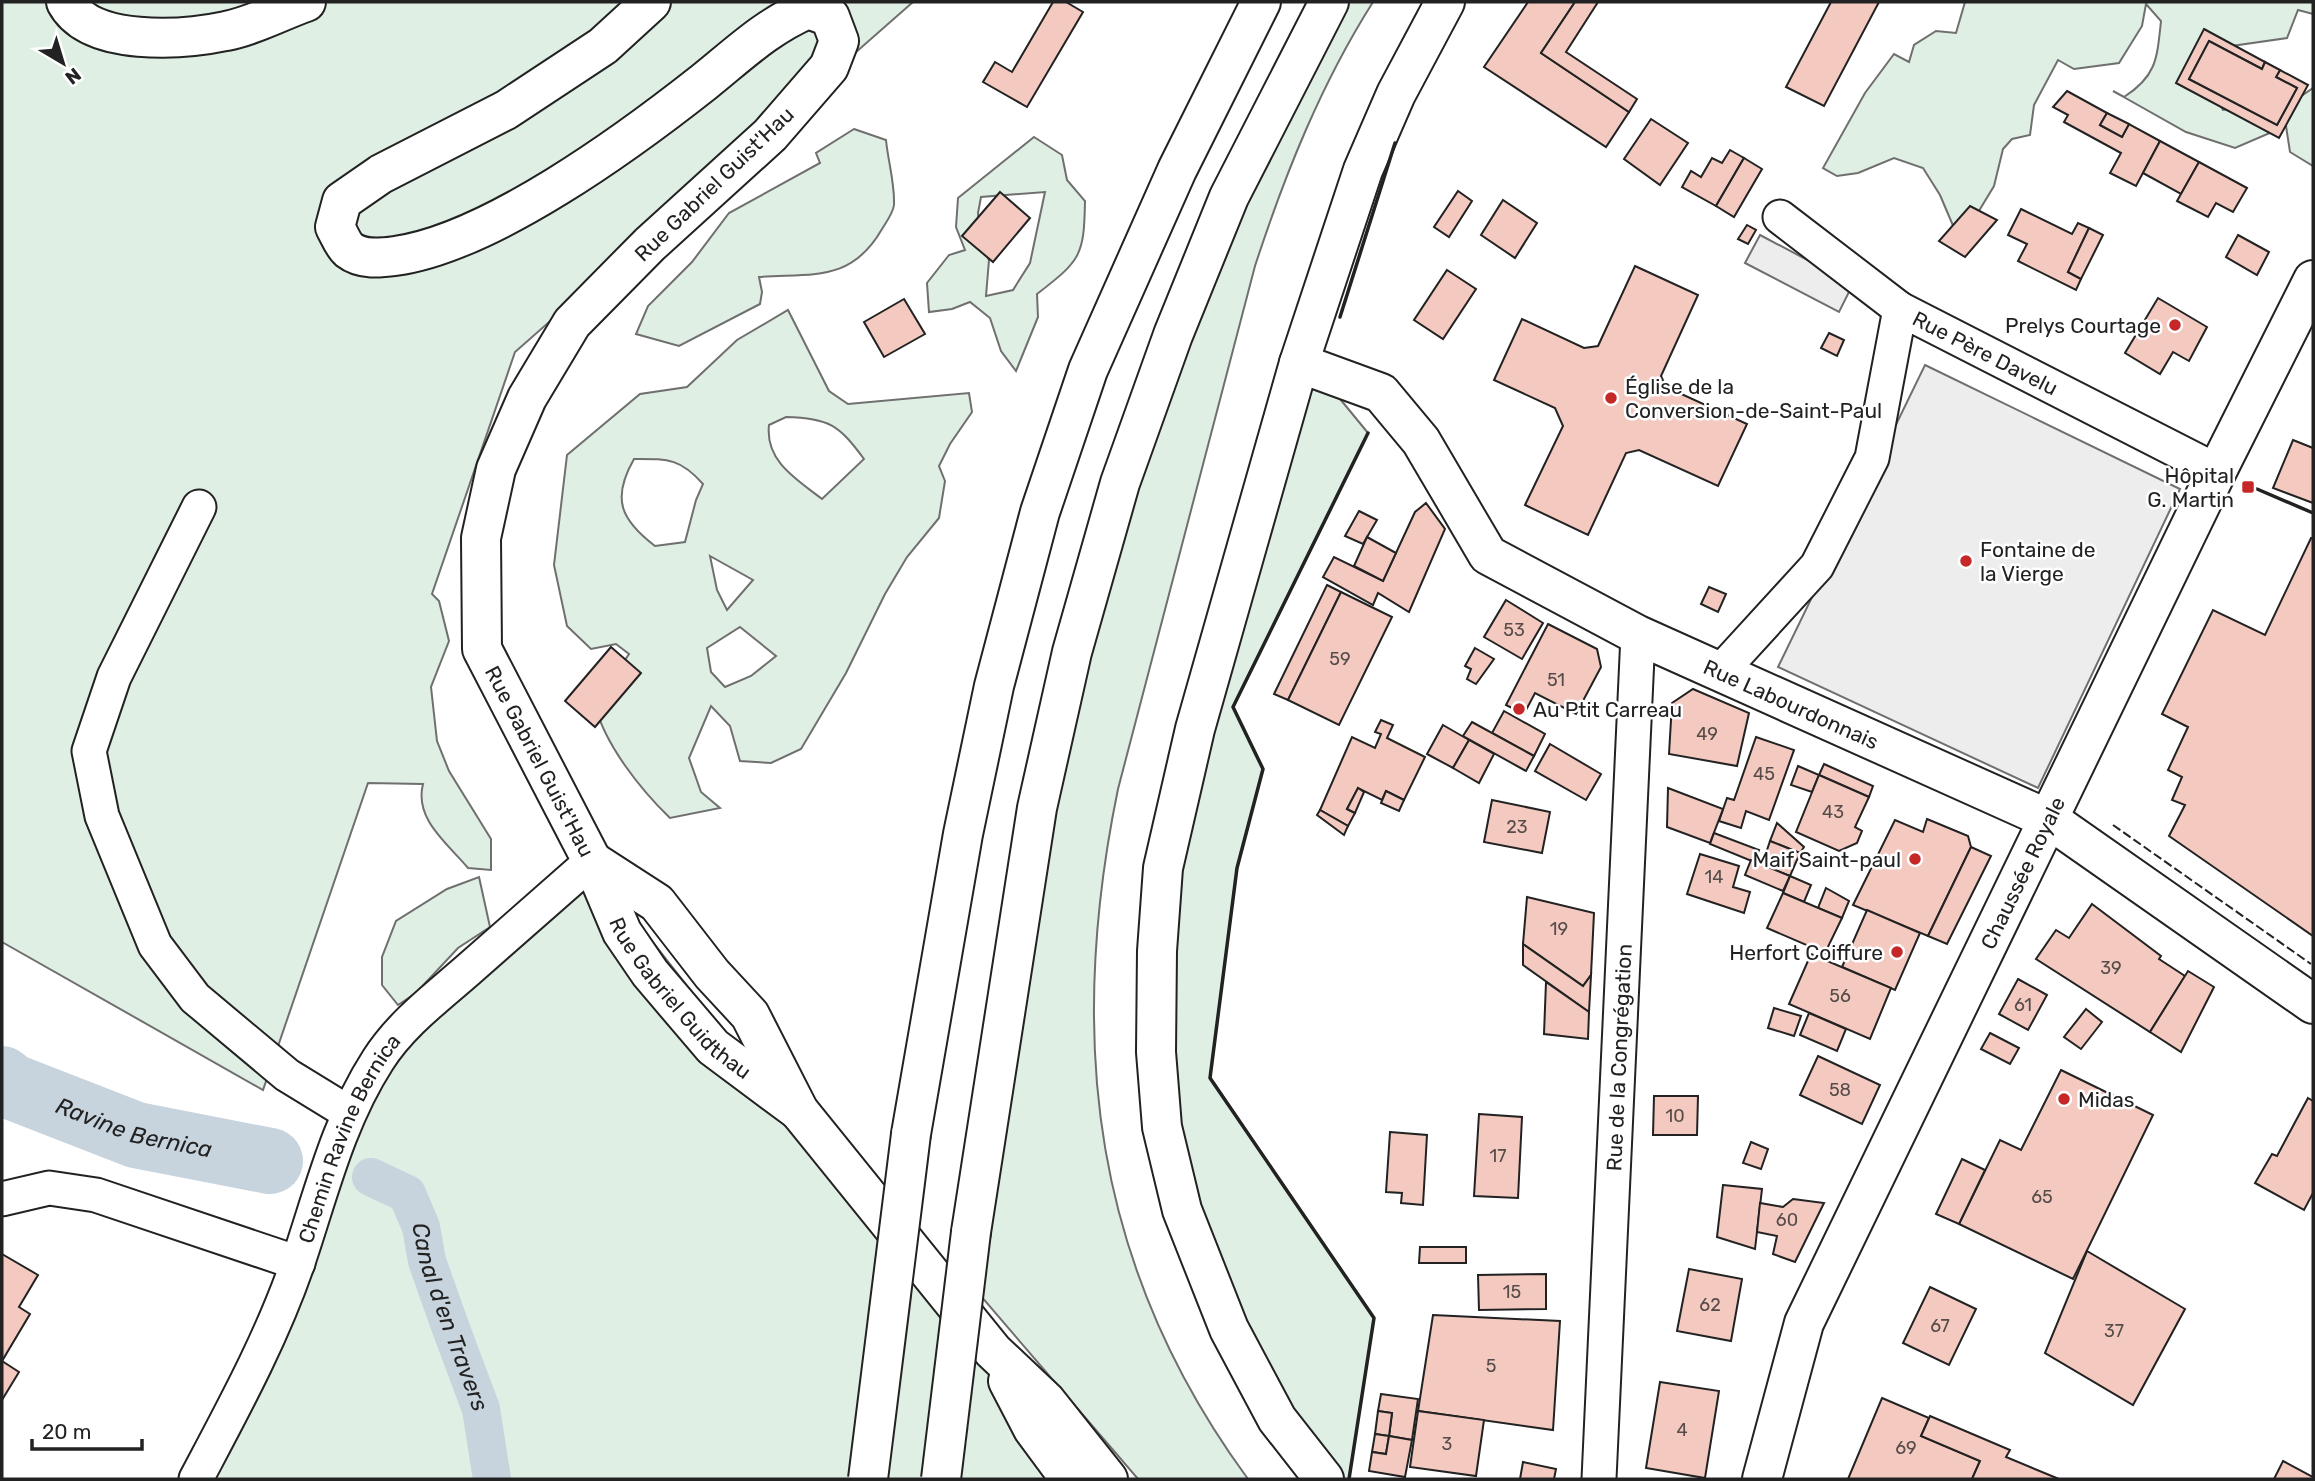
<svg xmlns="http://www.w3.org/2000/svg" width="2315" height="1481" font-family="Rubik,sans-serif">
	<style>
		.green { fill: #e0efe3; stroke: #6f6f6f; stroke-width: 2; fill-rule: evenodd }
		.parking { fill: #ededed; stroke: #6f6f6f; stroke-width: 2 }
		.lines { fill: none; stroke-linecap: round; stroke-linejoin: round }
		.canal { stroke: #c7d3dd; stroke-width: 38 }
		.river { stroke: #c7d3dd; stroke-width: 66 }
		.building { fill: #f3c9c0; stroke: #222; stroke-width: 2 }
		.street-casing { stroke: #222; stroke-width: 37 }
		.secondary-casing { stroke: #222; stroke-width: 42 }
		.primary-casing { stroke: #222; stroke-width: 42 }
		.highway-casing { stroke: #222; stroke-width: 42 }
		.street { stroke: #fff; stroke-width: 33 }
		.secondary { stroke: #fff; stroke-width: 38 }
		.primary { stroke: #fff; stroke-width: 38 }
		.highway { stroke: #fff; stroke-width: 38 }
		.highway-bridge-casing { stroke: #222; stroke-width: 42; stroke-linecap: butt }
		.highway-bridge { stroke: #fff; stroke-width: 38 }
		.fence { stroke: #222; stroke-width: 2; stroke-dasharray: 9 3.5; stroke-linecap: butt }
		.wall { stroke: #222; stroke-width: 3.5 }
		.poi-dot { fill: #c62828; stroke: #fff; stroke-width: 2.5 }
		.labels { text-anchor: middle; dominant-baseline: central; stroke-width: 5; stroke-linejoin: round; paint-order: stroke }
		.number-label { font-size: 18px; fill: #564c4a }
		.street-label { font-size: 21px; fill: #222; stroke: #fff }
		.poi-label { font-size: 21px; fill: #222; stroke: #fff; text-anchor: end }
		.water-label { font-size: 23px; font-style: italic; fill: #222; stroke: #fff }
	</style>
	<rect width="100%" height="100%" fill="#fff"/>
	<g class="green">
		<path d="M2,2H913L515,352L432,594L439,601L449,641L431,687L437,741L449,771L491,839V870L468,868C447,843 414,819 423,784L368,783L263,1090L2,942Z"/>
		<path d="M1330,2H1373C1321,84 1285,174 1255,266L1118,789C1066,1041 1093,1268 1248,1479H1138L980,1295L1037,808L1120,483Z"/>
		<path d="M1965,2H2313V14L2298,10L2287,38L2218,48L2213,90L2223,110L2297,99L2313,88V166L2290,152L2286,126L2235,148L2186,132L2113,91L2124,97C2157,76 2157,58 2161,21L2146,4L2142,26L2119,63L2074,69L2058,60L2034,105L2030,135L2012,139L2003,149L1994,186L1960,242L1940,195L1923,168L1894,158L1858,173L1837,176L1823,168L1865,93L1894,54L1909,62L1914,45L1936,31L1956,33Z"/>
		<path d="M854,129L886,140C888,161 895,184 894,205C893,213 887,221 882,229C851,283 812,273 759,277L762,292L760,304L679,346L636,334L648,306L692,262L729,213L820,163L816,153Z"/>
		<path d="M1034,137L1062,155L1067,180L1085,201C1084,256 1081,260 1037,294L1038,317L1016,371L1001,351L990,318L970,302L952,309L929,312L927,283L949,255L965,250L956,227L958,198ZM1045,192L1030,263L1013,290L986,296L989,260L981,245L978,213L981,197Z"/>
		<path d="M788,310L829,391L848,404L969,393L972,412L950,444L939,466L945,481L939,518L907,557L885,594L846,673L801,749L771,763L740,761L730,726L711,706L689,758L701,792L720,808L670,818C641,790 605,745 595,705L629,654L616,644L591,649L567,626L554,565L567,455L640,394L687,387L737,340ZM786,417C829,418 839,425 864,459L822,499C796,479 765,461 769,425ZM634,459C668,459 680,458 703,484L696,500L685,542L655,546C621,520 611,499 634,459ZM710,556L753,580L727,610L717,590ZM740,627L776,656L751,676L725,687L711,672L707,648Z"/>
		<path d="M1313,366L1368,433L1233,707L1263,769L1237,868L1210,1077L1374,1318L1349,1479H1324L1182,1210L1163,868Z"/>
		<path d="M595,868L1072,1479H196L377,1061Z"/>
		<path d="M479,877L490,927L458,948L416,993L398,1005L382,985V957L396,921L447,889Z"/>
	</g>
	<g class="parking">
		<path d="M1760,235L1853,284L1839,312L1745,263Z"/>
		<path d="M1925,365L2180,489L2038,788L1778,667Z"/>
	</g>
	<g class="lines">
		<path class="canal" id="s1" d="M371,1177L407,1194L421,1227L427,1261L450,1326L481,1409L492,1479"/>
		<path class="river" id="s2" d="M2,1079L10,1086L136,1135L270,1161"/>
	</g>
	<g class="building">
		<path d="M1053,2H1066L1083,12L1027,107L983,82L995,62L1012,72Z"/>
		<path d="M1528,2H1575L1541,53L1629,112L1606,147L1484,67Z"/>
		<path d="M1575,2H1598L1566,52L1637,99L1629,112L1541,53Z"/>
		<path d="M1831,2H1879L1824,106L1786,87Z"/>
		<path d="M2204,29L2265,62L2262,69L2209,41L2189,79L2277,125L2297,88L2276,77L2280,70L2308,85L2279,138L2176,83Z"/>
		<path d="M2209,41L2262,69L2265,62L2280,70L2276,77L2297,88L2277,125L2189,79Z"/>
		<path d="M2067,91L2107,113L2100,125L2122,137L2129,124L2160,141L2136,186L2110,173L2121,153L2064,122L2068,115L2053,107Z"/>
		<path d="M2107,113L2129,124L2122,137L2100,125Z"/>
		<path d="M1651,119L1688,143L1660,185L1624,159Z"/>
		<path d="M2160,141L2199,162L2181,194L2143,173Z"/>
		<path d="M1730,150L1744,158L1716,206L1682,187L1691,171L1701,177L1712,158L1722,163Z"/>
		<path d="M1744,158L1762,169L1734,217L1716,206Z"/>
		<path d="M2199,162L2247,188L2233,212L2216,203L2208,217L2177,201Z"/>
		<path d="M1458,191L1472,201L1449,237L1434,227Z"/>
		<path d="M1000,192L1030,218L993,262L962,236Z"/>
		<path d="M1503,200L1537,223L1515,258L1481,235Z"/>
		<path d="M1970,206L1997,220L1965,257L1939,241Z"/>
		<path d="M2021,209L2072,234L2078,223L2089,228L2068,272L2081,279L2076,290L2018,261L2027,244L2008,235Z"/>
		<path d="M1747,225L1756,230L1748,244L1738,239Z"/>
		<path d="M2089,228L2103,235L2081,279L2068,272Z"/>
		<path d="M2238,235L2269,252L2257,275L2226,257Z"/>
		<path d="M1635,266L1698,295L1661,376L1666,387L1747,424L1718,486L1639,450L1626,453L1588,535L1525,505L1563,426L1555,408L1494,380L1522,319L1584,348L1598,346Z"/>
		<path d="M1447,270L1476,289L1443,339L1414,320Z"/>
		<path d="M2158,298L2207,327L2189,361L2173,352L2160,374L2125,353Z"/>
		<path d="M904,299L925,334L884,357L864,322Z"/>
		<path d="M1829,333L1844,340L1837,356L1821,348Z"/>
		<path d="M2293,440L2313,448V503L2273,488Z"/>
		<path d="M1426,503L1445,529L1409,612L1378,593L1373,605L1323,577L1334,557L1383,581L1415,512Z"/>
		<path d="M1359,511L1377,520L1363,544L1345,536Z"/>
		<path d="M1367,537L1396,553L1383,581L1354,566Z"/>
		<path d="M2311,538L2313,539V936L2169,836L2185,805L2172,800L2182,777L2168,770L2188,727L2162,714L2213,610L2265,635Z"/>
		<path d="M1327,585L1341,592L1288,700L1274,694Z"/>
		<path d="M1709,587L1726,594L1718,612L1701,604Z"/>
		<path d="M1341,592L1392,617L1339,725L1288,700Z"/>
		<path d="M1506,600L1543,623L1522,659L1484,637Z"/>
		<path d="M1548,624L1597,649L1601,667L1576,714L1535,693L1524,714L1506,705Z"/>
		<path d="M611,647L641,673L595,727L565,701Z"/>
		<path d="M1475,648L1494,659L1476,684L1467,679L1471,669L1465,666Z"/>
		<path d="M1693,689L1749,713L1737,766L1669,754L1672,703Z"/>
		<path d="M1504,711L1545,734L1534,756L1492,733Z"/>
		<path d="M1381,720L1393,725L1387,738L1425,757L1404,800L1386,791L1382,800L1358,788L1347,809L1355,813L1348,826L1320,810L1352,737L1375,748L1381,734L1375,732Z"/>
		<path d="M1472,722L1534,756L1526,771L1463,736Z"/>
		<path d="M1443,725L1469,740L1453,768L1427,754Z"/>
		<path d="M1756,737L1794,750L1769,820L1746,811L1741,828L1719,821L1727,798L1734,800Z"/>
		<path d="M1469,740L1494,754L1479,783L1453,768Z"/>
		<path d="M1550,744L1601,774L1586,800L1535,771Z"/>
		<path d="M1824,764L1873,786L1869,797L1819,775Z"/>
		<path d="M1798,766L1819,775L1812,792L1791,785Z"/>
		<path d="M1819,775L1869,797L1855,827L1862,831L1857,843L1839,851L1796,832Z"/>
		<path d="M1358,788L1364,792L1355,813L1347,809Z"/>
		<path d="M1668,788L1723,809L1710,843L1667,827Z"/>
		<path d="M1386,791L1404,800L1399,811L1381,803Z"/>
		<path d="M1492,800L1550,812L1542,853L1484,842Z"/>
		<path d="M1320,810L1348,826L1344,835L1317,815Z"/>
		<path d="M1927,819L1968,836L1971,847L1928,936L1853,905L1895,820L1923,832Z"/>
		<path d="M1777,823L1804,847L1800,853L1770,841Z"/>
		<path d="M1714,833L1759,850L1754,862L1710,844Z"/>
		<path d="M1770,841L1800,853L1790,876L1762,865Z"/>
		<path d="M1971,847L1991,856L1947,944L1928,936Z"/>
		<path d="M1700,854L1739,866L1733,887L1750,892L1744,913L1687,894Z"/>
		<path d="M1751,860L1790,876L1783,891L1745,875Z"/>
		<path d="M1790,876L1811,885L1804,902L1783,893Z"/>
		<path d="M1826,888L1849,901L1842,918L1818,908Z"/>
		<path d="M1783,893L1842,918L1825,953L1767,928Z"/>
		<path d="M1527,897L1594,913L1591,975L1583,986L1523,944Z"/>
		<path d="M2092,904L2161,956L2159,959L2185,976L2150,1032L2036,959L2056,930L2069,938Z"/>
		<path d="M1867,910L1920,933L1895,990L1842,967Z"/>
		<path d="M1523,944L1583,986L1591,975L1589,1012L1523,965Z"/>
		<path d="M1811,954L1891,988L1870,1039L1789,1004Z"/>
		<path d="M2188,971L2214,987L2181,1052L2150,1032Z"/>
		<path d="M2018,979L2047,995L2028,1030L1999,1014Z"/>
		<path d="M1546,982L1589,1012L1588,1039L1544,1034Z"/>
		<path d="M1774,1008L1801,1016L1794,1036L1768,1028Z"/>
		<path d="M2086,1009L2102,1022L2081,1049L2064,1037Z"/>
		<path d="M1809,1013L1846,1029L1837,1051L1800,1035Z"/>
		<path d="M1990,1033L2019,1048L2010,1064L1981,1049Z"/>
		<path d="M1818,1056L1880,1085L1862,1124L1800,1095Z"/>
		<path d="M2061,1070L2153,1115L2073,1279L1959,1224L2000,1140L2021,1150Z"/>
		<path d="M1654,1096H1698L1697,1135H1653Z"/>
		<path d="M2308,1098L2313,1101V1193L2304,1210L2255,1183L2272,1154L2277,1156Z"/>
		<path d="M1479,1114L1522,1117L1518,1198L1474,1196Z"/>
		<path d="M1390,1132L1427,1135L1423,1205L1401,1203L1402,1193L1386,1192Z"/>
		<path d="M1751,1142L1768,1149L1761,1169L1743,1163Z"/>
		<path d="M1962,1159L1985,1170L1959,1224L1936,1214Z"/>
		<path d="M1723,1185L1762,1189L1755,1249L1717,1237Z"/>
		<path d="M1793,1199L1824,1203L1795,1262L1773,1254L1777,1236L1757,1232L1760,1203L1783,1207Z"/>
		<path d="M1420,1247H1466V1263H1419Z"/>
		<path d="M2087,1251L2185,1309L2133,1405L2045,1353Z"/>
		<path d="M2,1254L38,1275L19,1307L30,1314L2,1361Z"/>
		<path d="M1689,1269L1742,1279L1731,1341L1677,1331Z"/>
		<path d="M1546,1274V1309L1479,1310L1478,1275Z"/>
		<path d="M1930,1287L1976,1309L1949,1365L1903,1343Z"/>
		<path d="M1433,1315L1560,1321L1553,1430L1418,1411Z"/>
		<path d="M2,1361L19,1372L2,1400Z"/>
		<path d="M1660,1382L1719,1391L1705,1478L1646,1468Z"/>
		<path d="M1381,1394L1418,1399L1412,1440L1389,1436L1392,1413L1378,1411Z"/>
		<path d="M1882,1398L1929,1418L1921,1436L1980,1461L1972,1479H1848Z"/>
		<path d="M1378,1411L1392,1413L1389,1436L1375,1434Z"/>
		<path d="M1418,1411L1484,1420L1476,1476L1410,1467Z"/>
		<path d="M1930,1416L2010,1450L2006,1457L2059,1479H1972L1980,1461L1921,1436Z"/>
		<path d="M1375,1434L1389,1436L1386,1454L1372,1452Z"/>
		<path d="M1389,1436L1412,1440L1405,1477L1369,1471L1372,1452L1386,1454Z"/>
		<path d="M2283,1461L2313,1477V1479H2274Z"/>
		<path d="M1523,1462L1556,1469L1554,1479H1520Z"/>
	</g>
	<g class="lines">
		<defs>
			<g id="street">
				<path d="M1780,217L1900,309"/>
				<path d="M199,507L114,677L89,751L102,816L155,945L195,998L287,1075L349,1113"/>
				<path id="s3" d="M1721,671L1817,566L1872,458L1900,309L2217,471"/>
				<path d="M2,1199L49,1188L96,1195L298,1263"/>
				<path id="s4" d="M196,1479C233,1409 272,1338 298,1262C321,1194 338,1122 378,1060C401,1024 436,998 468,970C509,934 550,898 592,861"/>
				<path id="s5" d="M1599,1479L1638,635"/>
			</g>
			<g id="secondary">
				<path d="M66,2C90,47 183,40 226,31C253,26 280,11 306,2"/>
				<path id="s6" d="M651,2L603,46L506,110L381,174L342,201L335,227C339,234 343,245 349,250C362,260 380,258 395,256C490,243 628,142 704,82C739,54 766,27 808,9L830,17L839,41L829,67L770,135L650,244L572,323L527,398L496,469L481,538L482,649L592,861L622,932L650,973L713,1047L799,1111"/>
				<path id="s7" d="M1299,363L1381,393L1421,441L1488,555L1638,635L2050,820L2313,1004"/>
				<path d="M592,861L657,903L712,974L750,1015L799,1111L993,1351L1046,1401L1108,1479"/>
				<path d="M1008,1381L1033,1429L1070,1479"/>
			</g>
			<g id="primary">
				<path d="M1324,1479L1277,1419L1229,1329L1182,1210L1162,1127L1156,1052L1157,951L1163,868L1195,729L1299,363L1363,170L1396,94L1445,2"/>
				<path id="s8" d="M1762,1479L1804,1323L2217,471L2313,280"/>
			</g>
			<g id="highway">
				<path d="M911,1134L963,834L994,686L1040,512L1088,370L1177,170L1261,2"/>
				<path d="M971,1232L1037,808L1072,652L1120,483L1173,335L1229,197L1329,2"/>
			</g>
		</defs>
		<use href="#street" class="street-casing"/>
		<use href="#secondary" class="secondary-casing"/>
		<use href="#primary" class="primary-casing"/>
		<use href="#highway" class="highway-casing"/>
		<use href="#street" class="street"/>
		<use href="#secondary" class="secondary"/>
		<use href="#primary" class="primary"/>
		<use href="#highway" class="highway"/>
		<defs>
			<g id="highway-bridge">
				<path d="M868,1479L911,1134"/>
				<path d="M941,1479L971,1232"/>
			</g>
		</defs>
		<use href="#highway-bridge" class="highway-bridge-casing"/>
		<use href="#highway-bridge" class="highway-bridge"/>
		<path class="fence" d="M2113,825L2311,964"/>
		<g class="wall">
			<path d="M1340,317L1395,143"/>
			<path d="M2257,489L2313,513"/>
			<path d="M1349,1479L1374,1318L1210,1078L1237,868L1263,769L1233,707L1368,433"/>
		</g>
	</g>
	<g class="poi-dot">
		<circle cx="2175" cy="325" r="7"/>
		<circle cx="1611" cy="398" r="7"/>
		<rect x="2241" y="480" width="14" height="14" rx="3.5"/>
		<circle cx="1966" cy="561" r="7"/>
		<circle cx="1519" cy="709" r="7"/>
		<circle cx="1915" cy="859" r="7"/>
		<circle cx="1897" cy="952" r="7"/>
		<circle cx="2064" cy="1099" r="7"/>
	</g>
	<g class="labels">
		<g class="number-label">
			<text x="1514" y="630">53</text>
			<text x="1340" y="659">59</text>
			<text x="1556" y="680">51</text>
			<text x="1707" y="734">49</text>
			<text x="1764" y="774">45</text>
			<text x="1833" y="812">43</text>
			<text x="1517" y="827">23</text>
			<text x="1714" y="877">14</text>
			<text x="1559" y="929">19</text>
			<text x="2111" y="968">39</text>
			<text x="1840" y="996">56</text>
			<text x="2023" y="1005">61</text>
			<text x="1840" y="1090">58</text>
			<text x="1675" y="1116">10</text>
			<text x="1498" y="1156">17</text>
			<text x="2042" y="1197">65</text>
			<text x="1787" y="1220">60</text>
			<text x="1512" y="1292">15</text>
			<text x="1710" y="1305">62</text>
			<text x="1940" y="1326">67</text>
			<text x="2114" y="1331">37</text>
			<text x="1491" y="1366">5</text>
			<text x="1682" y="1430">4</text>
			<text x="1447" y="1444">3</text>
			<text x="1906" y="1448">69</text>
		</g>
		<g class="street-label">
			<text transform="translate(714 184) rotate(-44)">Rue Gabriel Guist'Hau</text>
			<text stroke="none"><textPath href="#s3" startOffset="511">Rue Père Davelu</textPath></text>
			<text stroke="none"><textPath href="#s7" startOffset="620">Rue Labourdonnais</textPath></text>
			<text stroke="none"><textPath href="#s6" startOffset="1869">Rue Gabriel Guist'Hau</textPath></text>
			<text stroke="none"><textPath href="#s8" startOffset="662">Chaussée Royale</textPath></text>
			<text stroke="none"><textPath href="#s6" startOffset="2147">Rue Gabriel Guidthau</textPath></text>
			<text stroke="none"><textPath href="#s5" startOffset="422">Rue de la Congrégation</textPath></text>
			<text stroke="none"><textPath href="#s4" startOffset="374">Chemin Ravine Bernica</textPath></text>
		</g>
		<g class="poi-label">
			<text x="2161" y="325">Prelys Courtage</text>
			<text x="1625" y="386" text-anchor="start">Église de la<tspan x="1625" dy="24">Conversion-de-Saint-Paul</tspan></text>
			<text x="2234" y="475">Hôpital<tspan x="2234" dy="24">G. Martin</tspan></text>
			<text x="1980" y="549" text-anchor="start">Fontaine de<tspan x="1980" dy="24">la Vierge</tspan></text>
			<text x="1533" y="709" text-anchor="start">Au Ptit Carreau</text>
			<text x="1901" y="859">Maif Saint-paul</text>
			<text x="1883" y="952">Herfort Coiffure</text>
			<text x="2078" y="1099" text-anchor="start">Midas</text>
		</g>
		<g class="water-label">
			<text stroke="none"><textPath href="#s2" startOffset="142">Ravine Bernica</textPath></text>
			<text stroke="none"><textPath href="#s1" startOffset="170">Canal d'en Travers</textPath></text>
		</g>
	</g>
	<rect width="2315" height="1481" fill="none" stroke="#222222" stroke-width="7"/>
	<g transform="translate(63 63) rotate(142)" stroke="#ffffff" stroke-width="5" paint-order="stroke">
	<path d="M0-5L12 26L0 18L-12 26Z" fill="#222222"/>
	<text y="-10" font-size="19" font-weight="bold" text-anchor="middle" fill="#222222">N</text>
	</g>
	<path d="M32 1439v10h110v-10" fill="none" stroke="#222222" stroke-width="3.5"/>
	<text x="42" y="1439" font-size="21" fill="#222222" stroke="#ffffff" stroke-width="5" paint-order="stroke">20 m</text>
</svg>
